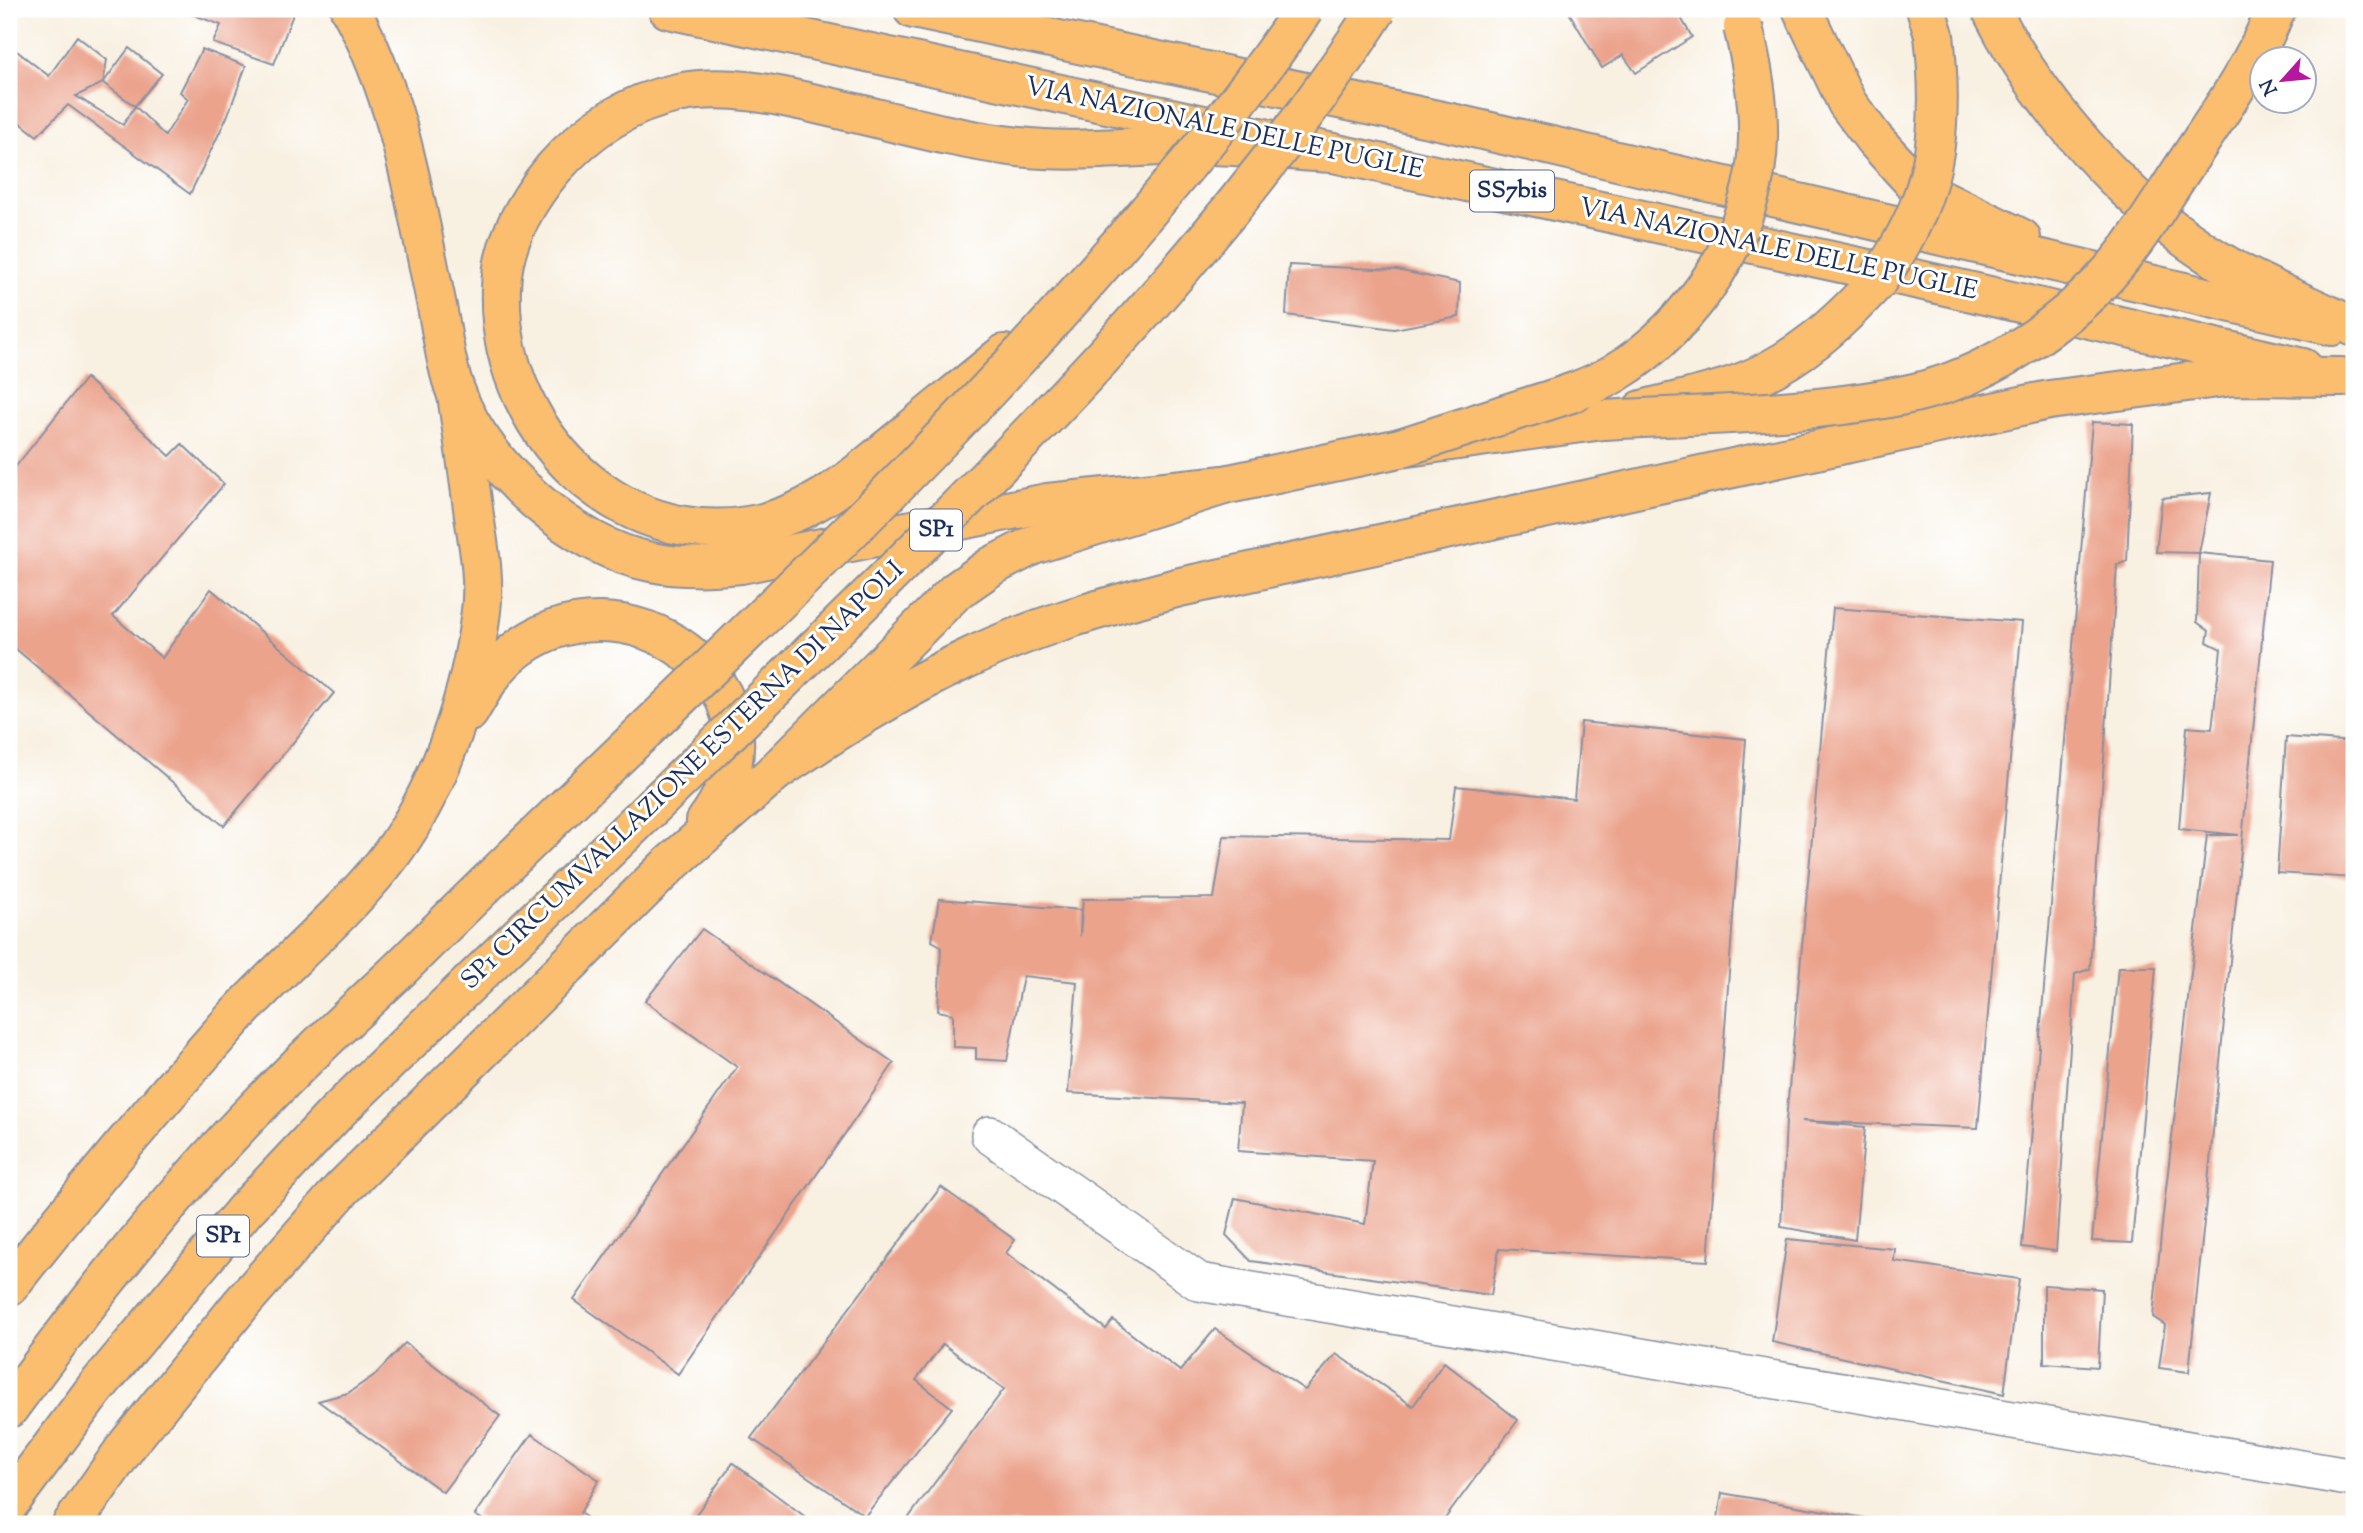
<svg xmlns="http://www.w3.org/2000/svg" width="2363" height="1533" font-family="'Sorts Mill Goudy',serif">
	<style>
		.building { fill: #eba38c }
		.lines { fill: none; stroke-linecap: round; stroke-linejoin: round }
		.minor-casing { stroke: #8a90a0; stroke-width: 40 }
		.primary-casing { stroke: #8a90a0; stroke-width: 42 }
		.trunk-casing { stroke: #8a90a0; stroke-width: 42 }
		.minor { stroke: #fff; stroke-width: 37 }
		.primary { stroke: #fbbd6e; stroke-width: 38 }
		.trunk { stroke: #fbbd6e; stroke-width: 38 }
		.primary-bridge-casing { stroke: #8a90a0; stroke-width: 42; stroke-linecap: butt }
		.trunk-bridge-casing { stroke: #8a90a0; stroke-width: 42; stroke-linecap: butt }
		.primary-bridge { stroke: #fbbd6e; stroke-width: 38 }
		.trunk-bridge { stroke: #fbbd6e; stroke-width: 38 }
		.labels { text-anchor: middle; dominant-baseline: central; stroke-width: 6; stroke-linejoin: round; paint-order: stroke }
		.shield { fill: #fff; stroke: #5f6d8e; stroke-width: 2 }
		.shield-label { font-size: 24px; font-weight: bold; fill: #1b2f5e }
		.street-label { font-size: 26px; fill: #1b2f5e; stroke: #fff }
	</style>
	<rect width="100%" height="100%" fill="#fff"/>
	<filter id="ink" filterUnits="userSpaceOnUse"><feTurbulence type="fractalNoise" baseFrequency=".0143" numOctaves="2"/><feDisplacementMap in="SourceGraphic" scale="14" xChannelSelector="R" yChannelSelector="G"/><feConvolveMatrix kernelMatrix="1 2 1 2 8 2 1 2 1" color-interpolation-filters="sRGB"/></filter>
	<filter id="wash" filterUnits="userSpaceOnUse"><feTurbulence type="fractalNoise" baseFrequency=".00686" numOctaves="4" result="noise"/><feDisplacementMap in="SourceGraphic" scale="28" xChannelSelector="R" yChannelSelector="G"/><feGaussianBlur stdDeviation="1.57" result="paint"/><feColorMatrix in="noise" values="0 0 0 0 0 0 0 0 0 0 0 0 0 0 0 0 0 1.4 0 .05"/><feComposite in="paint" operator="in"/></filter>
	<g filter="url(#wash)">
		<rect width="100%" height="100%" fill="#f8f0e1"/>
		<g id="blocks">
			<g class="building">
				<path d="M193,9H295L274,64L213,43L221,25L191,14Z"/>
				<path d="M1567,9H1676L1692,37L1636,73L1623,55L1602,68Z"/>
				<path d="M77,36L107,60L103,83L76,96L123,125L135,106L165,136L188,99L180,92L202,49L246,66L227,117L190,194L68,105L37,136L9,114V45L49,76Z"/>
				<path d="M129,48L162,74L135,106L103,83Z"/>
				<path d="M1289,265L1397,270L1460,283L1459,317L1394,329L1286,315Z"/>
				<path d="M86,378L170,456L182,444L224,484L113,616L162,658L211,589L334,693L224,826L9,643V475Z"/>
				<path d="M2092,422L2133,424L2127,561L2117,565L2090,969L2075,974L2056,1251L2022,1247Z"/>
				<path d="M2211,493L2199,553L2156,552L2162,498Z"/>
				<path d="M2199,553L2270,560L2189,1372L2159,1368L2165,1325L2153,1317L2163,1215L2207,835H2239L2179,829L2187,727L2212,729L2221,649L2207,642L2209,631L2197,622Z"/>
				<path d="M1833,608L2022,622L1978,1128L1802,1121L1865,1127L1855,1240L1781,1227L1786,1121Z"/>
				<path d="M1581,722L1746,739L1708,1261L1499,1249L1491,1295L1251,1261L1226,1235L1235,1198L1365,1224L1373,1161L1238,1151L1242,1103L1068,1093L1077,982L1023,976L1007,1061L976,1059V1048L953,1047V1014L938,1011L941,946L932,941L939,899L1081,910L1080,936L1083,899L1214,898L1224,836L1449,840L1456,786L1574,799Z"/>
				<path d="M2286,737L2354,742V878L2277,873Z"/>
				<path d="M702,929L894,1063L678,1374L574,1300L737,1067L645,1001Z"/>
				<path d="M2118,967H2156L2132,1243L2092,1241Z"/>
				<path d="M941,1187L1015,1240L1006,1253L1106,1329L1113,1320L1180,1371L1215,1329L1305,1390L1336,1354L1413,1406L1444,1362L1518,1420L1441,1524H904L1004,1389L943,1344L916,1380L952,1408L865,1516L751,1438Z"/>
				<path d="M1787,1239L1895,1249L1894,1261L2019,1279L2004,1394L1772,1342Z"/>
				<path d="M2044,1285L2102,1289L2098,1367L2044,1363Z"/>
				<path d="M405,1343L500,1416L443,1492L318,1401L348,1393L376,1374Z"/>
				<path d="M532,1434L599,1480L580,1513L596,1524H490L475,1515Z"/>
				<path d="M733,1463L815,1524H689Z"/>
				<path d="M1722,1493L1894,1523V1524H1717Z"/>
			</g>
		</g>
	</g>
	<g filter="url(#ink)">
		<use href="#blocks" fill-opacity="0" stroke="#8a90a0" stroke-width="2"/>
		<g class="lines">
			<defs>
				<path id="minor" d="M990,1135L1199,1282L2354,1478"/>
				<g id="primary">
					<path d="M350,9C399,96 415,201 435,297C442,329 445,365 457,395C485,468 575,548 651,562C682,568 710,567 741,564L1047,503L1224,485L1400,448L1603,420"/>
					<path d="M668,9L1924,281L2303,368"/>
					<path d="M913,9L1452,123L2332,326"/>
					<path d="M1802,9L1847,103L1874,139L1919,188L2021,238"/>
				</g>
				<g id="trunk">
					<path d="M1926,9L1934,35"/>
					<path d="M1991,9C2038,104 2129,207 2221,262C2262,287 2310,305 2354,327"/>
					<path d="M1004,354C968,384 931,413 895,443C863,469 832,497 793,513C642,575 495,442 501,288C502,243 525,203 553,169C586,131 628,103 678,93C727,83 777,95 825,106C889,120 954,140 1019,147C1080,154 1140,145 1201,145C1244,145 1289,151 1333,153"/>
					<path d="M1642,410C1674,401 1710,395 1741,383C1796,362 1838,324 1877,281"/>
					<path d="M469,712C480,693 492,671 509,656C620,559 805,687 706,821"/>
					<path d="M775,772C835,732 894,694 958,663C1028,628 1104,607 1180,587L2049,400L2233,376L2342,377"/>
					<path d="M9,1286C81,1194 156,1105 234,1018C282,966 338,920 382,866C437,799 471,696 481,611C485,580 479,547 474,516C469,476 463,436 457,395"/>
					<path d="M9,1408C92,1295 181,1182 281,1083C319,1044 360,1007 400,969"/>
					<path d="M9,1504L94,1390L245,1210L338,1111L445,1007"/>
					<path d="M72,1524L128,1444L242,1303L341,1190L668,866L775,772L956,591L992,566L1033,545L1224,485"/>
				</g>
			</defs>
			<use href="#minor" class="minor-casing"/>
			<use href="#primary" class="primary-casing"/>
			<use href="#trunk" class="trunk-casing"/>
			<use href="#minor" class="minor"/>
			<use href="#primary" class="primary"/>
			<use href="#trunk" class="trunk"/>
			<defs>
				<g id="primary-bridge">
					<path d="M1603,420C1704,414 1815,415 1914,393C1983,377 2050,334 2099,284C2130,252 2153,214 2177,177C2213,122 2252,70 2276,9"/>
					<path d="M1400,448C1440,435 1481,422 1521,409C1553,399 1586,390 1615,373C1692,327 1758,229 1758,137C1759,99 1752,63 1743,27"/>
				</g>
				<g id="trunk-bridge">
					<path d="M1877,281C1936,200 1945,134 1934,35"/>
					<path d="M400,969C637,731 891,509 1111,254C1180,175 1246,96 1304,9"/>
					<path d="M445,1007C595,862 746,718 894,571C1070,397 1243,218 1377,9"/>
				</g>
			</defs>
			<use href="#primary-bridge" class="primary-bridge-casing"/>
			<use href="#trunk-bridge" class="trunk-bridge-casing"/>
			<use href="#primary-bridge" class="primary-bridge"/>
			<use href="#trunk-bridge" class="trunk-bridge"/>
		</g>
	</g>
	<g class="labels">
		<g class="shield">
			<rect x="1470" y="170.5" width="84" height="41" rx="5"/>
			<rect x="910" y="509.5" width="52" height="41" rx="5"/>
			<rect x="197" y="1215.5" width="52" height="41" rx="5"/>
		</g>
		<g class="shield-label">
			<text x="1512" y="191">SS7bis</text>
			<text x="936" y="530">SP1</text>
			<text x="223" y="1236">SP1</text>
		</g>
		<g class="street-label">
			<text transform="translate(1224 129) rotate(12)">VIA NAZIONALE DELLE PUGLIE</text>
			<text transform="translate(1778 250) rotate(12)">VIA NAZIONALE DELLE PUGLIE</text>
			<text transform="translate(683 776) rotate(-44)">SP1 CIRCUMVALLAZIONE ESTERNA DI NAPOLI</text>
		</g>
	</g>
	<rect width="2363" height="1533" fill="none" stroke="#fff" stroke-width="35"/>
	<g transform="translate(2283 80) rotate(243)"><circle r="33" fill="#ffffff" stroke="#a4acbf" stroke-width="2"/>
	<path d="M0-5L12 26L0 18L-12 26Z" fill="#b5179e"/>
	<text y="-10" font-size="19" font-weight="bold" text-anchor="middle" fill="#1b2f5e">N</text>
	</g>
</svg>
